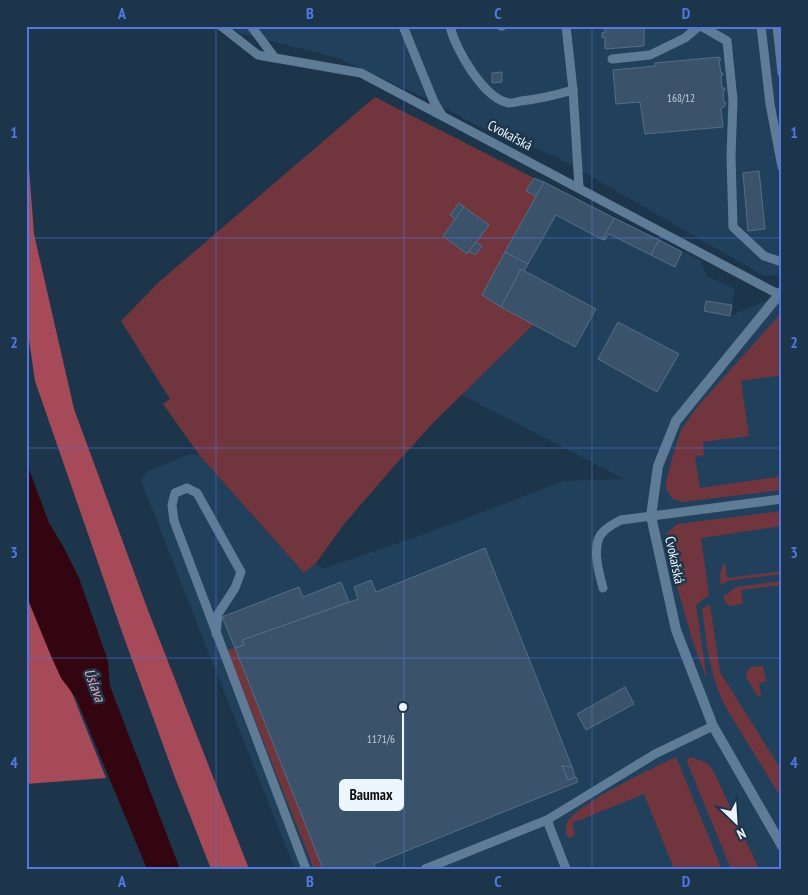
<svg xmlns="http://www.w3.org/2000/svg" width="808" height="895" font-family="'PT Sans Narrow',sans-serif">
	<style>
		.built { fill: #21405b }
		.green { fill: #71353e }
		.forest { fill: #a64a5a }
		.water { fill: #330510 }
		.building { fill: #3a536a; stroke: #546e86 }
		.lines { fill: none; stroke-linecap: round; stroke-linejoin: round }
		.service { stroke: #5f7c97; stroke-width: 9 }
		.minor { stroke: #5f7c97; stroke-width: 10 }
		.grid { fill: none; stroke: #5178e2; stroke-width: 1; stroke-opacity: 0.55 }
		.labels { text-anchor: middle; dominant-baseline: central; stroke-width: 5; stroke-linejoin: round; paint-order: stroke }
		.number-label { font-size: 11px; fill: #c0ccd9 }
		.street-label { font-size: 14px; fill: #edf5fe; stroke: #1d354b }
		.water-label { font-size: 15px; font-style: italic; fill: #f2a6af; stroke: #1d354b }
		.leader { fill: none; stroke: #edf5fe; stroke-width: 2 }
		.callout-dot { fill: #edf5fe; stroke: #1d354b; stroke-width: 2 }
		.callout { fill: #edf5fe; stroke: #edf5fe; stroke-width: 2 }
		.callout-label { font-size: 15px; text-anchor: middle; font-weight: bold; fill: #111 }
		.neatline { fill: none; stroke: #5178e2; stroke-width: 2 }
		.grid-label { font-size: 16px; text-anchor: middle; font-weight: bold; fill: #5178e2 }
	</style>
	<rect width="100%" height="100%" fill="#1d354b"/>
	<g class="built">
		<path d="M232,26H782V271L777,275L764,276L555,156L478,126L434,102L338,58L239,33Z"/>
		<path d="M534,178L700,260L707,276L735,289L730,316L782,294V869H295L209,654L141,480L148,471L190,454L200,456L304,573L316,563L322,569L425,534L564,481L624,479L462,395L533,324L482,295L536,196L526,191Z"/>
	</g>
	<g class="green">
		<path d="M375,97L534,178L527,191L536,196L482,295L534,324L434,422L395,465L345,523L316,563L304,573L200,456L163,404L170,399L121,321L160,281Z"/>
		<path d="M782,312V375L741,381L749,436L703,442L704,455L695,457L700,488L782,476V490L681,502L673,499L667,491L666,483L673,455L681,430L698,406Z"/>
		<path d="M782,511V526L701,538L709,595L696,605L707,680L693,642L668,555L667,533L677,524Z"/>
		<path d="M723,564H725L727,578L782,571V574L727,581L721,586L720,575Z"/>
		<path d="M782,581V585L741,590L743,604L728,606L723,597L736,587Z"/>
		<path d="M710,604L720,672L782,771V799L728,711C710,679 707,645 702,609Z"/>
		<path d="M235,648L323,869H314L227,650Z"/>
		<path d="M763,666L766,682L759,683L761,696L758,697L746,677L747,671L751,667Z"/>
		<path d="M676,757L722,869H674L644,794L572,823L575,835L570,838L567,836C565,831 565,826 568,821C579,803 654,767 676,757Z"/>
		<path d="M691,757L707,763L713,770L759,869H731L687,762L688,758Z"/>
	</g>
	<g class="forest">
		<path d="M26,128L34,234L74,409L149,613L249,869H211L174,775L122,632L35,381L26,319Z"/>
		<path d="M26,578L106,778L26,784Z"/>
	</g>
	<path class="water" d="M26,461L49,523L63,546L79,578L108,661L110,686L180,869H147L76,698L61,678L51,656L26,595Z"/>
	<g class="building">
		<path d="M604,26H644V46L605,49V37L602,38V33L605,32Z"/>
		<path d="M719,57L721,60H719L721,73H723V75H721L722,88H725V90L723,91L724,103H726L724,107L721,108L723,127L645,134L640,102L616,104L613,70L655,66V63Z"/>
		<path d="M502,72V82L492,83V73Z"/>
		<path d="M759,171L765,229L748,231L743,173Z"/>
		<path d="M534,178L544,182L536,196L526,191Z"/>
		<path d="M544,182L614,218L603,240L556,215L528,264L505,252Z"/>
		<path d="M459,203L464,207L455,219L450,215Z"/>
		<path d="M464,207L489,225L467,254L443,236Z"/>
		<path d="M614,218L659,240L651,255L609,234L605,240L603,239Z"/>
		<path d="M659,240L682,252L675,267L651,255Z"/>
		<path d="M476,242L482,246L475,255L469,251Z"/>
		<path d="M505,252L528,264L524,271L521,269L501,307L482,295Z"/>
		<path d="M521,269L596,309L575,347L501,307Z"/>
		<path d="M706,301L732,305L730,316L704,311Z"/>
		<path d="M618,322L679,354L657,392L598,359Z"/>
		<path d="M485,548L572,767L562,766L568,780L576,777L578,782L374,864L376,869H323L235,648L244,645L242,640L358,599L354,587L371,580L376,592Z"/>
		<path d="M341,582L349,602L242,640L244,645L235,648L222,617L299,587L303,597Z"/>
		<path d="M625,687L634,704L586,730L577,714Z"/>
		<path d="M562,766L572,767L575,777L568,780Z"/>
	</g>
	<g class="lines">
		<g class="service">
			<path d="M221,26L258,55L361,73L778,294"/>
			<path d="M251,26L275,58"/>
			<path d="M403,26L434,102L442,115"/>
			<path d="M450,26C455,49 484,99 509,103C512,103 517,102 521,101C539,99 556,95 573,90"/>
			<path d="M501,26H502"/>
			<path d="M566,26L573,90L579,187"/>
			<path d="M701,26L727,41L733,100L731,156L733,227L764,256L782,262"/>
			<path d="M761,26L770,104L782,167"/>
			<path d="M777,26L782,73"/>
			<path d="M612,59L650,55L685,38L699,26"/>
			<path d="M603,588C599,573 590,543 604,531C609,526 615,523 621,520L782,499"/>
			<path d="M216,634L218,614L235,588L241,572L197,493L187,488L175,493L172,505L174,521L306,869"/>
			<path d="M547,820L566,869"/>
			<path d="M425,869L547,820L655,754L713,726"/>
		</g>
		<path class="minor" d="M782,291L676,421L658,466L651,516L676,630L713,726L782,846"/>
	</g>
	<path class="grid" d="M216,26V869M404,26V869M592,26V869M26,238H782M26,448H782M26,658H782"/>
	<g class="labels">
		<g class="number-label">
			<text x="681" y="98">168/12</text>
			<text x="381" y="739">1171/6</text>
		</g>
		<g class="street-label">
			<text transform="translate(510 135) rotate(28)">Cvokařská</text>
			<text transform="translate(675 560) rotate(78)">Cvokařská</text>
		</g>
		<g class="water-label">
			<text transform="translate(95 685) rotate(69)">Úslava</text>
		</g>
	</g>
	<path class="leader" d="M403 707L403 795"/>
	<circle class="callout-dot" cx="403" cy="707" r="5"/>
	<rect class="callout" x="340" y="780" width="63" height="30" rx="5"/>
	<g class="callout-label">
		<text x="371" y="800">Baumax</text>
	</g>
	<rect width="808" height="895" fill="none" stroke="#1d354b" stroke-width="55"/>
	<g transform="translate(736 822) rotate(155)" stroke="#1d354b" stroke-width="4" paint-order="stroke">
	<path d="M0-4L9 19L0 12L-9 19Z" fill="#edf5fe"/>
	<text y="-8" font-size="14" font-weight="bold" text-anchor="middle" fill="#edf5fe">N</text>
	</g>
	<rect x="28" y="28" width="752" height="840" class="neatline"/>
	<g class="grid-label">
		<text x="122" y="19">A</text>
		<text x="310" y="19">B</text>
		<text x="498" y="19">C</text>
		<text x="686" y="19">D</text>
		<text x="14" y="138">1</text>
		<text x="794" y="138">1</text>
		<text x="14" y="348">2</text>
		<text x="794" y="348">2</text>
		<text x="14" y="558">3</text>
		<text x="794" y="558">3</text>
		<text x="14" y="768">4</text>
		<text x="794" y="768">4</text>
		<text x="122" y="887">A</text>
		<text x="310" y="887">B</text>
		<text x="498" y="887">C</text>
		<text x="686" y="887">D</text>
	</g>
</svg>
